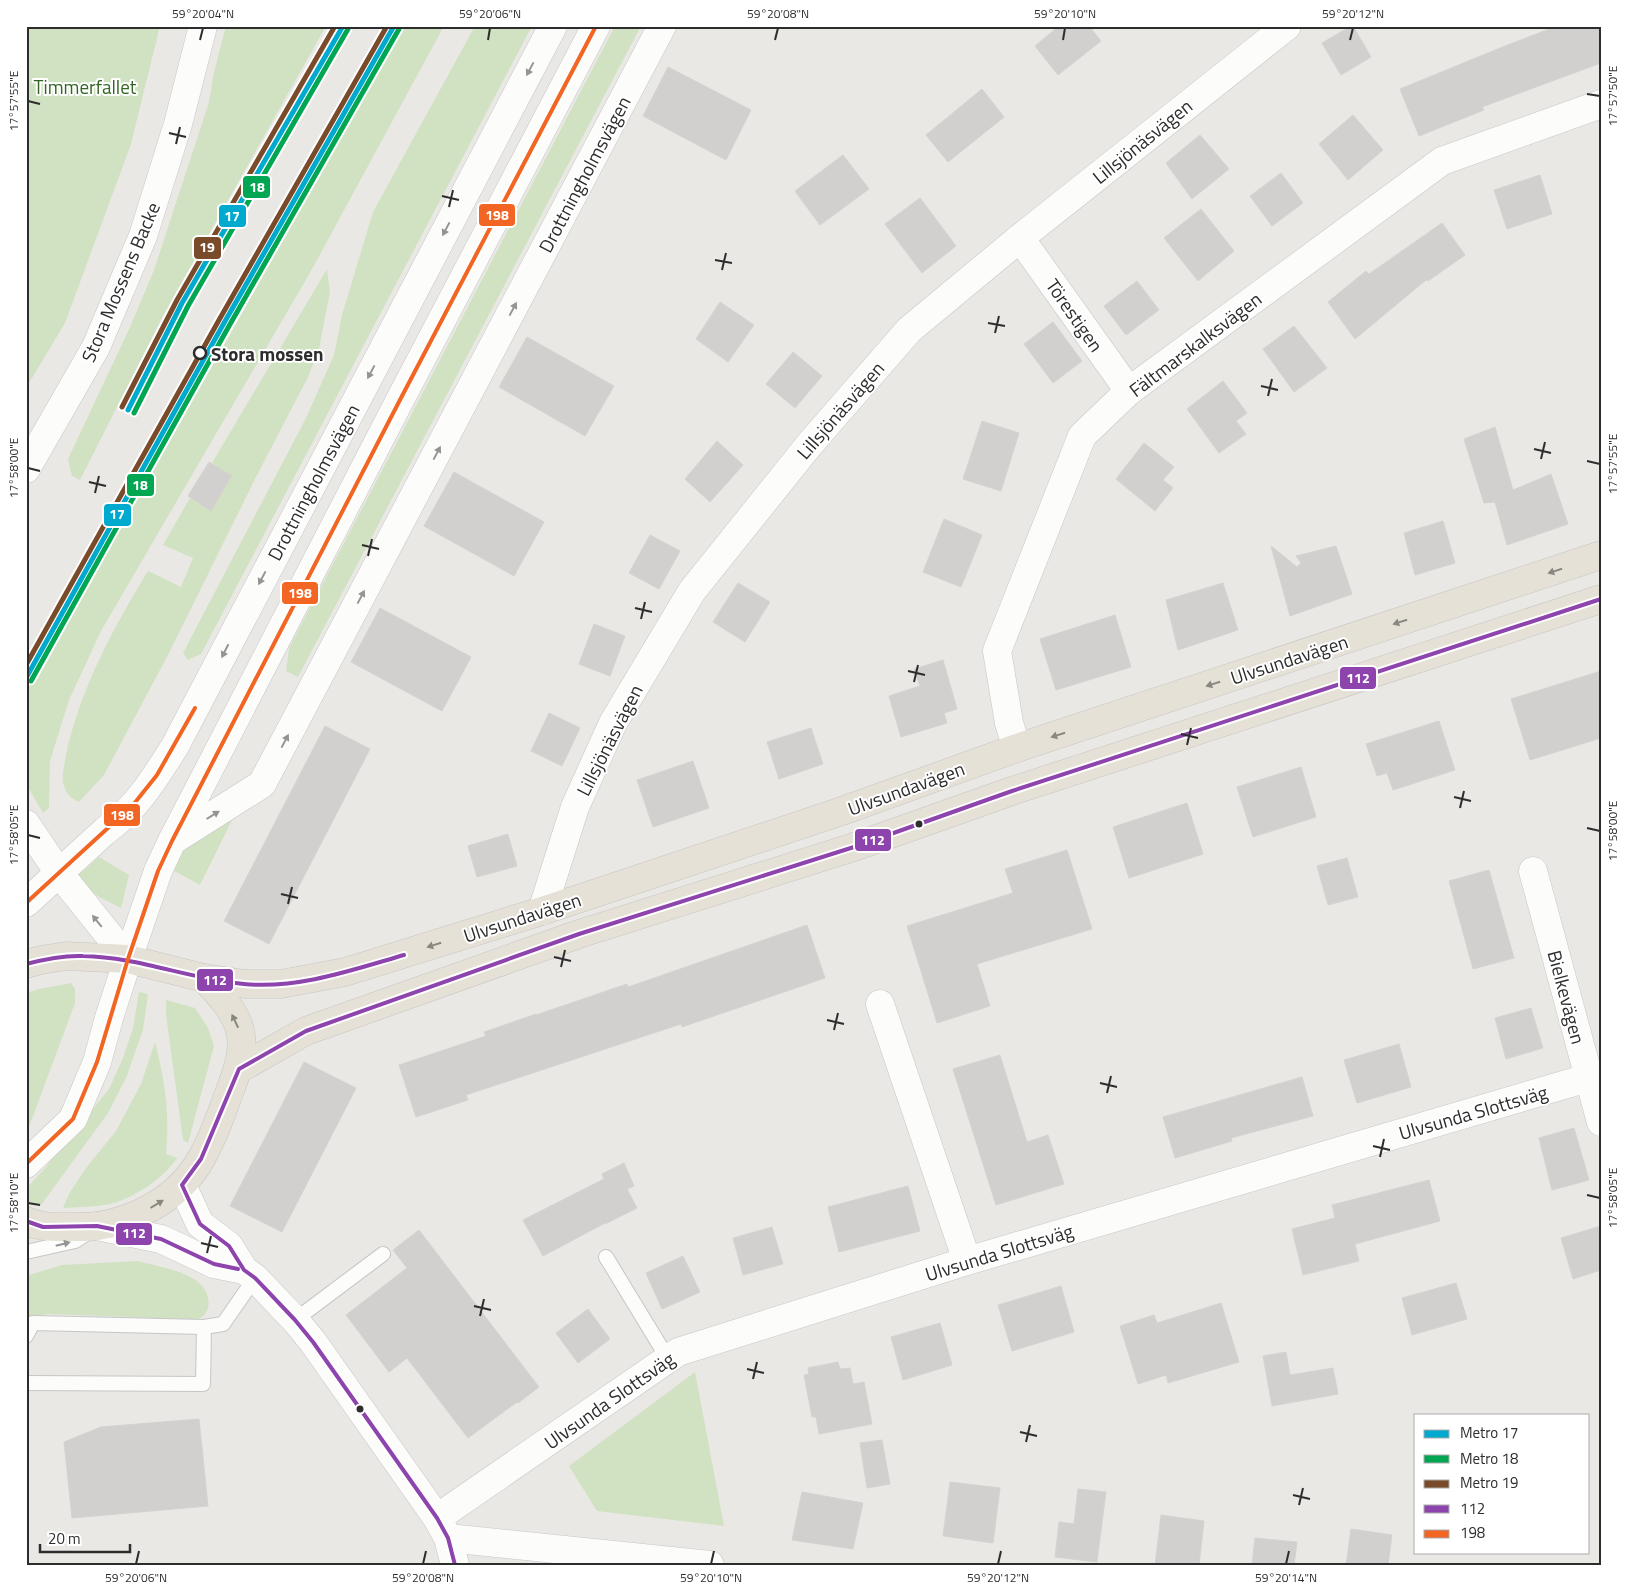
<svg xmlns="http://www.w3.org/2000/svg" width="1627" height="1591" font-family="'Titillium Web',sans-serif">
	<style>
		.green { fill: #d0e2c1 }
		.building { fill: #d2d0ce; stroke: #d5d3d1 }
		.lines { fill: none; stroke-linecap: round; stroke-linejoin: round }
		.service-casing { stroke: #c7c6c7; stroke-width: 16 }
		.minor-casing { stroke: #c7c6c7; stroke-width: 29 }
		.tertiary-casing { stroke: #c7c6c7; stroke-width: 29 }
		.secondary-casing { stroke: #c7c6c7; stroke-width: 29 }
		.primary-casing { stroke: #c6c5c3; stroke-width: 29 }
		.service { stroke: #fcfcfb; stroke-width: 14 }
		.minor { stroke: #fcfcfb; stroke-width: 28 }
		.tertiary { stroke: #fcfcfb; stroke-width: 28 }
		.secondary { stroke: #fcfcfb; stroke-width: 28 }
		.primary { stroke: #e6e1d7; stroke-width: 28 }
		.bus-1-casing { stroke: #fff; stroke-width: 8 }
		.bus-2-casing { stroke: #fff; stroke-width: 8 }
		.bus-1 { stroke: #8e44ad; stroke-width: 4 }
		.bus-2 { stroke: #f26522; stroke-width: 4 }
		.metro-1-casing { stroke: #fff; stroke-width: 9 }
		.metro-2-casing { stroke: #fff; stroke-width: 9 }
		.metro-3-casing { stroke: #fff; stroke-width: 9 }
		.metro-1 { stroke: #00a9ce; stroke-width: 5 }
		.metro-2 { stroke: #00a651; stroke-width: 5 }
		.metro-3 { stroke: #7a4b2a; stroke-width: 5 }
		.oneway { fill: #949494 }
		.oneway2 { fill: #8a8782 }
		.ticks { fill: none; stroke: #2d2d2d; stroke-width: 2 }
		.stop-dot { fill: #fff; stroke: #2d2d2d; stroke-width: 2.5 }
		.bus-dot { fill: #2d2d2d; stroke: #fff; stroke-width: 2 }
		.labels { text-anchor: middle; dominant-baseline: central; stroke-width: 4; stroke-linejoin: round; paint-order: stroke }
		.park-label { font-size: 19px; fill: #346523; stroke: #fff }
		.street-label { font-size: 19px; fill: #2d2d2d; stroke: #fff }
		.stop-label { font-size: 19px; font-weight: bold; fill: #2d2d2d; stroke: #fff; text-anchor: start }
		.line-badge { stroke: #fff; stroke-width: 2 }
		.badge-label { font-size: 14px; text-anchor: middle; font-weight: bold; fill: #fff }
		.neatline { fill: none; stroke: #2d2d2d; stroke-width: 2 }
		.ticks-label { font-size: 12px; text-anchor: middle; fill: #2d2d2d }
	</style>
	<rect width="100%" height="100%" fill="#eae8e5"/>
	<g class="green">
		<path d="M26,26H160L131,144L65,323L26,388Z"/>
		<path d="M226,26H326L163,316L80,480L72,476L68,459L130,327L154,270L209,102L214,72Z"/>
		<path d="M404,26H444L311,271L101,631L69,700L50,761L49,808L43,813L26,784V689L98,561L154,469Z"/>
		<path d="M475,26H532L201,654L188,660L183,653L306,418L334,355L342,315L373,212Z"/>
		<path d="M615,26H641L298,677L286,671L289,648Z"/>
		<path d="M327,269L330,292L319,349L307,379L255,479L169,653L104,775L79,802C72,799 66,794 64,786C61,778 64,768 65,760C78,693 113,628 148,571L181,587L193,558L163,545L190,498L211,510L232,477L212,463Z"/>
		<path d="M242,800L200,885L171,869L188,833Z"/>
		<path d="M99,857L129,875L121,908L99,897L75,878Z"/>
		<path d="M71,983L75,989V1003L26,1135V993L39,989Z"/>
		<path d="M139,992L148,994L143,1030L126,1078L108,1113L41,1205L26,1203V1189L46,1167L109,1089L123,1058L133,1028Z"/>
		<path d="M166,1000L195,1008L208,1028L214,1046L188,1143L183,1140L166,1015Z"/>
		<path d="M155,1042C165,1082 170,1113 166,1154L177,1158C163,1179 134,1198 110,1204C95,1207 78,1207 63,1208L69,1194L86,1168L116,1131L141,1084Z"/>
		<path d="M138,1261C156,1266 183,1270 198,1282C216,1297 211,1325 184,1319L48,1314L26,1319V1276L29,1275L62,1265Z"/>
		<path d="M695,1372L724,1526L597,1511L569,1466Z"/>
	</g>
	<g class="building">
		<path d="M1059,26H1089L1101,41L1058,75L1035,46Z"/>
		<path d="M1351,26H1353L1371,57L1341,75L1322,43Z"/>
		<path d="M1557,26H1601V63L1482,107L1484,110L1419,136L1400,89L1505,46Z"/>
		<path d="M668,67L751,110L726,160L643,116Z"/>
		<path d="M982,89L1004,117L948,162L926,135Z"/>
		<path d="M1353,115L1383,150L1348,180L1319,144Z"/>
		<path d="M1200,135L1229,169L1192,199L1166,163Z"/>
		<path d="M843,155L869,189L820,225L795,191Z"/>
		<path d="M1281,173L1303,203L1272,226L1250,196Z"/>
		<path d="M1540,175L1552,214L1507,229L1494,190Z"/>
		<path d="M920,198L956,246L922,273L885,224Z"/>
		<path d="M1201,209L1234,251L1198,281L1164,238Z"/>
		<path d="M1442,223L1465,255L1428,281L1426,280L1355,339L1328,302L1366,271L1369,274Z"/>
		<path d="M1137,281L1159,310L1126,335L1104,306Z"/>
		<path d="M720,302L754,325L728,362L696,339Z"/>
		<path d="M1053,322L1082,361L1053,383L1024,344Z"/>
		<path d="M1294,326L1327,368L1294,392L1263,349Z"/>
		<path d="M527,337L614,386L585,436L499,387Z"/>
		<path d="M793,352L822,376L795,408L766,384Z"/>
		<path d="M1223,381L1247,413L1236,421L1246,434L1219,453L1187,409Z"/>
		<path d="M982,421L1019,433L1001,491L963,479Z"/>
		<path d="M1495,427L1513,490L1551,474L1568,524L1507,545L1495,502L1484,503L1464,439Z"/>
		<path d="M717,441L743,465L710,502L685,479Z"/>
		<path d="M1144,443L1174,467L1163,480L1173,488L1155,511L1116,479Z"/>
		<path d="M209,462L232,476L211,511L188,496Z"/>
		<path d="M454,472L544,522L514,576L424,526Z"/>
		<path d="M944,519L982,535L961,587L923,572Z"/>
		<path d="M1443,521L1455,563L1415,575L1404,533Z"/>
		<path d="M650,535L680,551L659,589L629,573Z"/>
		<path d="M1271,546L1297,567L1301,563L1296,556L1336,546L1352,594L1290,616Z"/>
		<path d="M738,583L770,602L745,642L713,622Z"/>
		<path d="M1223,583L1238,630L1178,650L1166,600Z"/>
		<path d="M380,608L471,657L442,711L351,662Z"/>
		<path d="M1115,615L1131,667L1056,690L1040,639Z"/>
		<path d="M594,624L625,636L610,676L579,664Z"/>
		<path d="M943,660L957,709L944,713L947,723L901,737L889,696L920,686L914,669Z"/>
		<path d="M1601,671V738L1530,760L1511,699Z"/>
		<path d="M549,713L580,728L562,766L531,751Z"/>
		<path d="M1439,721L1455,770L1393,790L1387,773L1377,776L1366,744Z"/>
		<path d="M325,726L370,749L269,944L224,921Z"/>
		<path d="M811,728L823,764L779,779L767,742Z"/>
		<path d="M693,761L709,808L653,827L637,780Z"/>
		<path d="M1301,767L1316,817L1253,837L1237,787Z"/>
		<path d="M1187,803L1203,854L1129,878L1113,827Z"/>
		<path d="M508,834L517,866L477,877L468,846Z"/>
		<path d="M1067,850L1092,929L977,964L990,1006L937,1023L907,926L1013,893L1005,869Z"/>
		<path d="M1347,858L1358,897L1328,905L1317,866Z"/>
		<path d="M1489,870L1514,958L1473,969L1449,881Z"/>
		<path d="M807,925L825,978L682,1027L681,1024L466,1095L468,1100L416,1117L399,1065L486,1036L484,1032L536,1014V1015L627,984L628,987Z"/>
		<path d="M1531,1008L1543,1048L1506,1059L1495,1018Z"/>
		<path d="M1399,1044L1411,1087L1357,1103L1344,1060Z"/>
		<path d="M1000,1055L1027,1142L1048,1135L1064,1184L996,1205L953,1069Z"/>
		<path d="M304,1062L356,1088L282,1232L230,1206Z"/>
		<path d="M1302,1077L1313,1116L1231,1138L1232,1141L1175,1158L1163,1117Z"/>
		<path d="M1574,1128L1589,1180L1552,1190L1539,1138Z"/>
		<path d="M624,1163L634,1186L627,1189L637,1208L605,1224V1223L543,1256L523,1220L604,1179L602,1174Z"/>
		<path d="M1429,1180L1440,1221L1355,1244L1359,1261L1303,1275L1292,1229L1335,1218L1332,1205Z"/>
		<path d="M908,1186L920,1231L839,1252L828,1207Z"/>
		<path d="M1601,1226V1270L1573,1279L1561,1238Z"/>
		<path d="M772,1227L783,1264L743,1275L733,1238Z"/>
		<path d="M419,1230L539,1387L518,1403L517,1402L468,1438L407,1358L389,1372L346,1315L407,1268L393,1250Z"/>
		<path d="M683,1256L700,1292L662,1309L646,1273Z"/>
		<path d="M1456,1283L1467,1319L1412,1335L1402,1298Z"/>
		<path d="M1061,1286L1074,1332L1012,1351L998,1305Z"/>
		<path d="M1221,1303L1239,1362L1168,1383L1166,1375L1138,1384L1120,1326L1154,1315L1157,1323Z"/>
		<path d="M588,1309L610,1339L578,1363L556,1333Z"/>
		<path d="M940,1323L952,1365L903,1380L891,1337Z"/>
		<path d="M1286,1352L1290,1375L1333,1368L1338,1394L1272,1406L1263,1356Z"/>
		<path d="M838,1362L840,1369L850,1368L853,1384L864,1382L872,1424L819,1434L816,1417H812L804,1375L809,1374L808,1368Z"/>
		<path d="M199,1419L208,1506L72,1518L64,1442L101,1427Z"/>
		<path d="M882,1440L890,1484L867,1488L860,1443Z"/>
		<path d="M950,1482L1000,1488L993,1543L943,1536Z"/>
		<path d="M1078,1489L1106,1492L1097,1562L1055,1557L1059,1522L1074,1524Z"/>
		<path d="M802,1492L863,1503L853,1549L792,1540Z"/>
		<path d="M1161,1515L1204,1521L1199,1565H1155Z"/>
		<path d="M1351,1529L1392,1535L1388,1565H1346Z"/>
		<path d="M1255,1538L1297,1542L1294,1565H1252Z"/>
	</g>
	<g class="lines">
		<defs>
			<g id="service">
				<path d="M26,1252L75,1241L89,1232"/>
				<path d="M606,1257L668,1359"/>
				<path d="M295,1320L383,1254"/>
				<path d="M26,1336L33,1323L204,1327"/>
				<path d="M26,1383L203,1384L204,1327L223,1324L255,1278"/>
			</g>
			<g id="minor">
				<path d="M1020,238L1129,391"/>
				<path d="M1017,748L1009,723L997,651L1082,436L1129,391L1442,161L1601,104"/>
				<path d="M172,841L262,784L662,26"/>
				<path d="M1533,871L1601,1122"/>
				<path d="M542,911L575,807L613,723L692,591L809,445L909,330L1020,238L1287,26"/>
				<path d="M880,1004L967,1261"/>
				<path d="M182,1185L200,1224L229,1246L244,1270L255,1278L295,1320L313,1342L437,1518L448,1538L455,1565"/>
				<path d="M97,1226L161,1239L214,1264L244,1270"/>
				<path d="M437,1518L678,1352L967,1261L1601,1074"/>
				<path d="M448,1538L710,1565"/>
			</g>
			<g id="tertiary">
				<path d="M26,469L96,347L143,236L178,124L203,26"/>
				<path d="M26,824L59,873"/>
			</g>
			<g id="secondary">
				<path d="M59,873L128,959"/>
				<path d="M26,903L105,831C136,809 155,778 175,746L553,26"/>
				<path d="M26,1164L73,1119L97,1062L109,1018L128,959L158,871L172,841L402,396L596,26"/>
			</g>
			<g id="primary">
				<path d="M26,964L41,960L66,956L128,959L204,978L245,984H281L345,972L542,911L842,811L1017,748L1601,555"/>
				<path d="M239,1069L306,1031L579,934L854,847L1012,791L1601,599"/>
				<path d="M26,1221C44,1228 53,1227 71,1227C80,1227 89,1227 98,1226C135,1220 172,1201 194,1170C208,1150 218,1124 226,1101C235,1077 248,1049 238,1024C231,1006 216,991 204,978"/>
			</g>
		</defs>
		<use href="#service" class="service-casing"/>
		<use href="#minor" class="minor-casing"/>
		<use href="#tertiary" class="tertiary-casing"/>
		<use href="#secondary" class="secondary-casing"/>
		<use href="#primary" class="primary-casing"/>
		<use href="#service" class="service"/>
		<use href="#minor" class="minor"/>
		<use href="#tertiary" class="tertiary"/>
		<use href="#secondary" class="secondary"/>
		<use href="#primary" class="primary"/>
		<defs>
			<g id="bus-1">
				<path d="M26,964C45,959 63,955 83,956C138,957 189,979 244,984C299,989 352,970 404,955"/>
				<path d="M26,1221L43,1227L97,1226L161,1239L214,1264L238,1269"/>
				<path d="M455,1565L448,1538L437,1518L313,1342L295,1320L255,1278L244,1270L229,1246L200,1224L182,1185L201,1159L239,1069L306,1031L579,934L854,847L1012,791L1601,599"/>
			</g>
			<g id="bus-2">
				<path d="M26,903L133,805L157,775L195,708"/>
				<path d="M26,1164L73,1119L97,1062L128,959L158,871L172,841L402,396L596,26"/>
			</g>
		</defs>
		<use href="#bus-1" class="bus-1-casing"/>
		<use href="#bus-2" class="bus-2-casing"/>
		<use href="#bus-1" class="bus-1"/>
		<use href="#bus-2" class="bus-2"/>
		<defs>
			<g id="metro-1">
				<path d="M128,410L182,303L343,26"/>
				<path d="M26,678L224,323L394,26"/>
			</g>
			<g id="metro-2">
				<path d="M134,413L188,306L348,29"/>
				<path d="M31,681L229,326L399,29"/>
			</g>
			<g id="metro-3">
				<path d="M122,407L177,300L335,26"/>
				<path d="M26,665L219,320L387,26"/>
			</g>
		</defs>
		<use href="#metro-1" class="metro-1-casing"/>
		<use href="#metro-2" class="metro-2-casing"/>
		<use href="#metro-3" class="metro-3-casing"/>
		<use href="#metro-1" class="metro-1"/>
		<use href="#metro-2" class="metro-2"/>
		<use href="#metro-3" class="metro-3"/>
	</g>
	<defs><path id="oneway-solid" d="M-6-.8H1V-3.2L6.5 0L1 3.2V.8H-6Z" transform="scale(1.25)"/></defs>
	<g class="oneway">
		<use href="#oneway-solid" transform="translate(530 69) rotate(118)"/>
		<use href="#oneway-solid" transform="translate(446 229) rotate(118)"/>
		<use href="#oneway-solid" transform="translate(513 309) rotate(-62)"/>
		<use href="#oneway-solid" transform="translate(371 372) rotate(118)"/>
		<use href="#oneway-solid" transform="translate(437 453) rotate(-62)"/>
		<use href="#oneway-solid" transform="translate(262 578) rotate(118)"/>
		<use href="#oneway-solid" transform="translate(361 597) rotate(-62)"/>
		<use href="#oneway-solid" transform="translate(225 651) rotate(117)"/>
		<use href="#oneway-solid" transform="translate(285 741) rotate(-62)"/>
		<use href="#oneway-solid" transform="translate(213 815) rotate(-32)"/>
		<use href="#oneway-solid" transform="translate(97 921) rotate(-129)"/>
		<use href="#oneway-solid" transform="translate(63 1244) rotate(-14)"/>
	</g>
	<g class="oneway2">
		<use href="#oneway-solid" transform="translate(1555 571) rotate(162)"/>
		<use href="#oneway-solid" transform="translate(1400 622) rotate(162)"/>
		<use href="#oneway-solid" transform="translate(1213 684) rotate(162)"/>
		<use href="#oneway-solid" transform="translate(1058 735) rotate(162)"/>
		<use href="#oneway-solid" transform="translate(434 945) rotate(163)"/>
		<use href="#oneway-solid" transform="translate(235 1021) rotate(-115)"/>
		<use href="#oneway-solid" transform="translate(157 1204) rotate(-31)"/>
	</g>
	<path class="ticks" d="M200,40L203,28M488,40L490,28M775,40L778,28M1063,40L1065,28M1350,40L1353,28M1587,94L1600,96M28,101L40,104M169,133L186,137M176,144L180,127M442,196L459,200M449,207L453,190M715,260L732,263M722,270L726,253M988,323L1005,326M995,333L999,316M1261,386L1278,390M1268,396L1272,379M1534,449L1551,453M1541,459L1545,442M1587,461L1600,464M28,468L40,471M89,482L106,486M95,493L99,476M362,545L379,549M368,556L372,539M635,608L652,612M641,619L645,602M908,671L925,675M914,682L918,665M1181,734L1198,738M1187,745L1191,728M1454,797L1471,801M1460,808L1464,791M1587,828L1600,831M28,835L40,838M281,894L298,898M288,904L292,887M554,957L571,961M561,967L565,950M827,1020L844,1024M834,1030L838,1013M1100,1083L1117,1087M1107,1093L1111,1076M1373,1146L1390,1150M1380,1157L1384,1139M1587,1195L1600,1198M28,1203L40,1205M201,1243L218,1247M207,1253L211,1236M474,1306L491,1310M480,1316L484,1299M747,1369L764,1373M753,1379L757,1362M1020,1432L1037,1436M1026,1442L1030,1425M1293,1495L1310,1499M1299,1505L1303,1488M136,1564L139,1551M423,1564L426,1551M711,1564L714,1551M998,1564L1001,1551M1286,1564L1289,1551"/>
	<circle class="stop-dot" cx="200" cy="353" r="6"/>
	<g class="bus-dot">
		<circle cx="919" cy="824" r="4.5"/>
		<circle cx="360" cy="1409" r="4.5"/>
	</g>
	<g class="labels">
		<g class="park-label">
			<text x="85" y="86">Timmerfallet</text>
		</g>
		<g class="street-label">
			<text transform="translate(1142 141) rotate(-39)">Lillsjönäsvägen</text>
			<text transform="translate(584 174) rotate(-62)">Drottningholmsvägen</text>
			<text transform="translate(120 282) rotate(-67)">Stora Mossens Backe</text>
			<text transform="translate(1075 315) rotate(55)">Törestigen</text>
			<text transform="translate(1195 344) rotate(-37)">Fältmarskalksvägen</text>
			<text transform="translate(840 410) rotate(-49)">Lillsjönäsvägen</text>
			<text transform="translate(313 482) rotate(-62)">Drottningholmsvägen</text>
			<text transform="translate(1289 659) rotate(-18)">Ulvsundavägen</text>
			<text transform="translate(609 740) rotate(-63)">Lillsjönäsvägen</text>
			<text transform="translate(906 788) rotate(-20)">Ulvsundavägen</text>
			<text transform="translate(522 917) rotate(-18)">Ulvsundavägen</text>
			<text transform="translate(1567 997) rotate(75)">Bielkevägen</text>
			<text transform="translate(1473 1112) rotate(-16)">Ulvsunda Slottsväg</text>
			<text transform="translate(999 1252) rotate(-17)">Ulvsunda Slottsväg</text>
			<text transform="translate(609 1400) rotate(-35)">Ulvsunda Slottsväg</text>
		</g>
		<g class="stop-label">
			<text x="211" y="353">Stora mossen</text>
		</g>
	</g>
	<g class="line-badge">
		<rect x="242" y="175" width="29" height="24" rx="5" fill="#00a651"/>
		<rect x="478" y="203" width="38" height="24" rx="5" fill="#f26522"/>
		<rect x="218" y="204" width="29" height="24" rx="5" fill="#00a9ce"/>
		<rect x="193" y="236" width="29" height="24" rx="5" fill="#7a4b2a"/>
		<rect x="126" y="473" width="29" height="24" rx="5" fill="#00a651"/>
		<rect x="103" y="503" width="29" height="24" rx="5" fill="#00a9ce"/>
		<rect x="281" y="581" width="38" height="24" rx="5" fill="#f26522"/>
		<rect x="1339" y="666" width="38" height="24" rx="5" fill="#8e44ad"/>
		<rect x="103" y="803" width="38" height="24" rx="5" fill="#f26522"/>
		<rect x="854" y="828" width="38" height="24" rx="5" fill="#8e44ad"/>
		<rect x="196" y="968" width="38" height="24" rx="5" fill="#8e44ad"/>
		<rect x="115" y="1222" width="38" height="24" rx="5" fill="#8e44ad"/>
	</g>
	<g class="badge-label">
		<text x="257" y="192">18</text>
		<text x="497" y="220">198</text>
		<text x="232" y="221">17</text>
		<text x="207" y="252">19</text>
		<text x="140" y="490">18</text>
		<text x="117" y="519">17</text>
		<text x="300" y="598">198</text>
		<text x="1358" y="683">112</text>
		<text x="122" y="820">198</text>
		<text x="873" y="845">112</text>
		<text x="215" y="985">112</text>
		<text x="134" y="1238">112</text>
	</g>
	<rect width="1627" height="1591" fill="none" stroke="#ffffff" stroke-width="55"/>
	<rect x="1414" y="1414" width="175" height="140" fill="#ffffff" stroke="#ababab"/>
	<rect x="1424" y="1430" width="25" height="8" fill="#00a9ce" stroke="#ababab"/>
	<text x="1460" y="1438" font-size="15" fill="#2d2d2d">Metro 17</text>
	<rect x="1424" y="1455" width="25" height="8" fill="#00a651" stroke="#ababab"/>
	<text x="1460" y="1464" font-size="15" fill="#2d2d2d">Metro 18</text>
	<rect x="1424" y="1480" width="25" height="8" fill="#7a4b2a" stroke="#ababab"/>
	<text x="1460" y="1488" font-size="15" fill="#2d2d2d">Metro 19</text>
	<rect x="1424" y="1505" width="25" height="8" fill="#8e44ad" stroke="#ababab"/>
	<text x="1460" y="1514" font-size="15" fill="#2d2d2d">112</text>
	<rect x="1424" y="1530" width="25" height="8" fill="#f26522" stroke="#ababab"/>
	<text x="1460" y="1538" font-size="15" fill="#2d2d2d">198</text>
	<path d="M40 1544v8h90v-8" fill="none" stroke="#2d2d2d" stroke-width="2.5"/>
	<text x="48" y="1544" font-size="15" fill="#2d2d2d" stroke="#ffffff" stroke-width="4" paint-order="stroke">20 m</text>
	<rect x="28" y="28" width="1572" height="1536" class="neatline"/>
	<g class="ticks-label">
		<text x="203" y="18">59°20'04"N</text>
		<text x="490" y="18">59°20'06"N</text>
		<text x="778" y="18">59°20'08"N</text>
		<text x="1065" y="18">59°20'10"N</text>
		<text x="1353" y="18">59°20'12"N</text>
		<text transform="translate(1613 96) rotate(-90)" y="4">17°57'50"E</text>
		<text transform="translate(14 101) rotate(-90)" y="4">17°57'55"E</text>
		<text transform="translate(1613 464) rotate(-90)" y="4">17°57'55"E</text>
		<text transform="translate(14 468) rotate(-90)" y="4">17°58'00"E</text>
		<text transform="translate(1613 831) rotate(-90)" y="4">17°58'00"E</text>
		<text transform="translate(14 835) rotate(-90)" y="4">17°58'05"E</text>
		<text transform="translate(1613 1198) rotate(-90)" y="4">17°58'05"E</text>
		<text transform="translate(14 1203) rotate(-90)" y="4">17°58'10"E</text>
		<text x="136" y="1582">59°20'06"N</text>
		<text x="423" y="1582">59°20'08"N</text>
		<text x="711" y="1582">59°20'10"N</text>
		<text x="998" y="1582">59°20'12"N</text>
		<text x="1286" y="1582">59°20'14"N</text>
	</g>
</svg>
